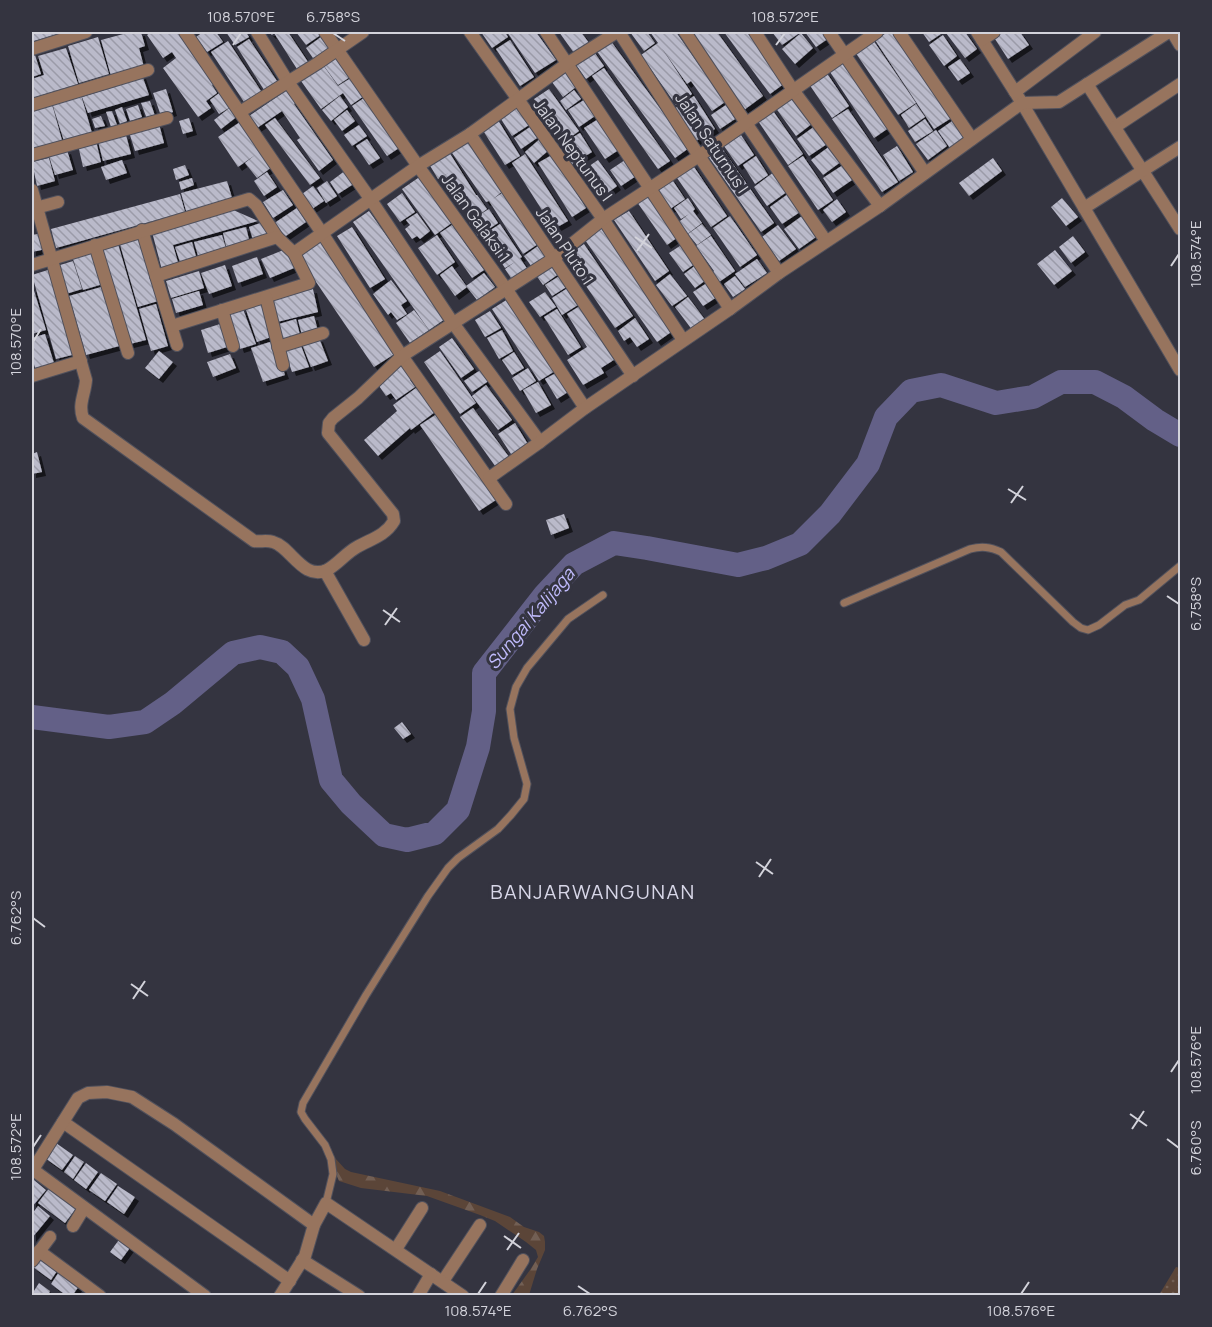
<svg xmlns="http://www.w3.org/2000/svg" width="1212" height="1327" font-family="Manrope,sans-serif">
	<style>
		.grass { fill: url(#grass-dots) }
		.forest { fill: url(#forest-firs) }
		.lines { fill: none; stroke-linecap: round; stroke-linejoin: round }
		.river { stroke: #636087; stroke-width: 24 }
		.building { fill: url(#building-back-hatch); filter: url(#shadow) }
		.service-casing { stroke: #51515c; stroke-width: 9 }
		.minor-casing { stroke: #51515c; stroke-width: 14 }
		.service { stroke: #97745e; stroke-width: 7 }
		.minor { stroke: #97745e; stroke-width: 12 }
		.ticks { fill: none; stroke: #d3d3db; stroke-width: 2 }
		.labels { text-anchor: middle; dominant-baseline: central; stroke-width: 6; stroke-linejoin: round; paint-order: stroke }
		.street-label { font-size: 16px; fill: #d3d3db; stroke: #343440 }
		.water-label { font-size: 18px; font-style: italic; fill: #c0bbfc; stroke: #343440 }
		.quarter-label { font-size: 20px; letter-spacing: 1.5px; fill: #d8d7e8; stroke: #343440 }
		.neatline { fill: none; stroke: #d3d3db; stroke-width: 2 }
		.ticks-label { font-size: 15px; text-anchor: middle; fill: #d3d3db }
	</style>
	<defs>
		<pattern id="grass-dots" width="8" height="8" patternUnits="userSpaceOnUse" patternTransform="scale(1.5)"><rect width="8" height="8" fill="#5b4538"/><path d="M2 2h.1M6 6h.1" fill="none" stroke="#725f54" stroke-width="1.8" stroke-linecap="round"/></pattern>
		<pattern id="forest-firs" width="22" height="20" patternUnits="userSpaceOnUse" patternTransform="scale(1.5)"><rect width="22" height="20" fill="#5b4538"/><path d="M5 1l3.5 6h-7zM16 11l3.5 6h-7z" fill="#725f54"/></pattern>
		<pattern id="building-back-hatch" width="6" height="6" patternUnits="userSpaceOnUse" patternTransform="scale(1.5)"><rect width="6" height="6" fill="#babaca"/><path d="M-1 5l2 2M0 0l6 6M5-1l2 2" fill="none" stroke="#9b9ba8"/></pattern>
		<filter id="shadow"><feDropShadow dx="4" dy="4" stdDeviation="0" flood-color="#0009"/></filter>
	</defs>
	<rect width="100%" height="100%" fill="#343440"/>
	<path class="grass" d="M1176,1267L1180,1268V1295H1159Z"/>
	<path class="forest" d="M335,1158L345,1169L351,1172L440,1191L510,1217L524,1227L539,1232L544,1236L545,1242V1250L537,1269L529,1295H512L530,1270L538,1257L536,1250L526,1242L495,1221L480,1215L427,1196L361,1188L339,1181L336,1174Z"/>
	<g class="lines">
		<path class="river" d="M32,717L109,727L145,722L173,703L233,653L260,647L282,652L298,667L313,699L331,780L351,804L384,835L407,840L435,833L458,810L478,747L484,711V673L545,595L574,564L614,543L647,548L738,565L766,558L800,544L830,514L868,464L886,417L911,391L941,385L996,403L1033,397L1061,382H1095L1124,397L1155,420L1180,435"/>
	</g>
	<g class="building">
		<path d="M32,32H64L34,41Z"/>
		<path d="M131,32H141L145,46L139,48L144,67L111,76L101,40Z"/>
		<path d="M151,32H180L216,82L212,85L217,93L206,101L211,108L198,117L163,68L176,58L172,52L163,58L147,35Z"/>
		<path d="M203,32H216L223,42L207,52L196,37Z"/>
		<path d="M226,32H246L249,37L235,45Z"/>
		<path d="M269,32H288L308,62L297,69L274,33L272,35Z"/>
		<path d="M296,32H325L306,45Z"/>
		<path d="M481,32H505L508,37L492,48Z"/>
		<path d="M507,32H536L556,60L535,73Z"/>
		<path d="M559,32H581L589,43L574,53Z"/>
		<path d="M630,32H647L655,43L644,51Z"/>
		<path d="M650,32H676L725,102L712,111L691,81L687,84L661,47L692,94L676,105L641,55L658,43Z"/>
		<path d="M688,32H717L763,96L744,110Z"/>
		<path d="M724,32H747L785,83L770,94Z"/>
		<path d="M772,32H801L782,45Z"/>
		<path d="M805,32H824L829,38L816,47Z"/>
		<path d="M888,32H896L953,117L934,129L875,40Z"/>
		<path d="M922,32H940L941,34L929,42Z"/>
		<path d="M948,32H965L977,49L965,58L946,33Z"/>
		<path d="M1000,32H1020L1029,45L1008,59L993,36Z"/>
		<path d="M801,33L813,48L795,64L782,49Z"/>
		<path d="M943,35L957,56L944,66L929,45Z"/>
		<path d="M98,37L109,74L79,83L68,46Z"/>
		<path d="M321,37L330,50L315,61L306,48Z"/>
		<path d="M249,39L279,84L266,93L237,47Z"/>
		<path d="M510,40L534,77L520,86L496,49Z"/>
		<path d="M610,40L689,148L675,158L596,50Z"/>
		<path d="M873,40L916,103L898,115L855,52Z"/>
		<path d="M228,41L263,94L246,105L211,52Z"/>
		<path d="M66,48L78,84L32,98V79L44,75L38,56Z"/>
		<path d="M592,49L604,66L586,79L574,62Z"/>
		<path d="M35,55L41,74L32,77V56Z"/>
		<path d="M339,55L353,75L338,85L324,66Z"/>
		<path d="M844,59L890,127L874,138L828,69Z"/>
		<path d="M960,59L970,73L958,81L948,67Z"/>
		<path d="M323,65L338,86L351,78L364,96L351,105L343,93L321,109L301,81Z"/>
		<path d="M563,68L576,87L563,97L549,78Z"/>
		<path d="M604,68L670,161L658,169L592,76Z"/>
		<path d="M826,72L849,106L832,118L809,84Z"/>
		<path d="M142,75L149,95L88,113L82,97L114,87L113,85Z"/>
		<path d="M166,89L173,112L161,116L153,93Z"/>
		<path d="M549,89L579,131L564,142L559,134L556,136L552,130L555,128L534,99Z"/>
		<path d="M287,90L295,103L294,104L333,160L319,171L297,140L300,138L282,111L257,128L249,116Z"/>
		<path d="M574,90L581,99L566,110L560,101Z"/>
		<path d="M222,91L232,106L219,114L210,100Z"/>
		<path d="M81,95L92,133L64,141L52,103Z"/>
		<path d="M793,95L813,123L796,136L775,107Z"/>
		<path d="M340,96L348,107L331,121L322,110Z"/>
		<path d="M694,96L715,129L696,141L674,109Z"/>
		<path d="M364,98L399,148L387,156L352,106Z"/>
		<path d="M584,100L595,116L579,127L568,110Z"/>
		<path d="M150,101L155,116L147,119L141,103Z"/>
		<path d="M52,104L63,144L32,152V110Z"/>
		<path d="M916,104L925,117L909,128L901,115Z"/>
		<path d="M138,105L142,117L130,121L126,109Z"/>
		<path d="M516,105L529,125L512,136L499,116Z"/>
		<path d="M726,105L735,119L720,129L711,115Z"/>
		<path d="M232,106L239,115L221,129L214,120Z"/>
		<path d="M122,107L127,121L120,124L115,110Z"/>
		<path d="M771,108L803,154L788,165L756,118Z"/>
		<path d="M848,109L898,182L882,192L832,119Z"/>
		<path d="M347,110L355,121L342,131L334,120Z"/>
		<path d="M112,111L117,125L111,127L106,112Z"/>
		<path d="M101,116L105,126L95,128L92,119Z"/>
		<path d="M189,118L193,131L183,134L179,121Z"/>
		<path d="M275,118L320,178L310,185L265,125Z"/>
		<path d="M600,118L620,149L605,159L584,128Z"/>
		<path d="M925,119L933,131L915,142L908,131Z"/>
		<path d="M955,119L967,136L950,148L938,131Z"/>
		<path d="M498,120L520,156L505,165L482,129Z"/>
		<path d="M240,122L272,167L257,178L245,163L255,155L238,167L218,137Z"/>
		<path d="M159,124L164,143L135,151L129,132Z"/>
		<path d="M359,125L367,136L352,146L344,135Z"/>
		<path d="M815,126L827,144L809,156L797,139Z"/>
		<path d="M530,127L537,138L521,149L514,138Z"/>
		<path d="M936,130L947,146L928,160L916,144Z"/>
		<path d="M580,133L592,152L572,164L560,145Z"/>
		<path d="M126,135L131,154L103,161L98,141Z"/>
		<path d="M741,135L754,155L738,166L724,146Z"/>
		<path d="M468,138L504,190L493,199L505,191L538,244L523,254L489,201L486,202L450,150Z"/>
		<path d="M541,138L550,149L534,163L525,152Z"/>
		<path d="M367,139L380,158L369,165L356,146Z"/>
		<path d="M96,141L101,162L83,167L78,145Z"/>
		<path d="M830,146L842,161L823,175L811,160Z"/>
		<path d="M897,146L913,172L899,181L883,155Z"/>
		<path d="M721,147L774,223L761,232L708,156Z"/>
		<path d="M67,150L73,170L55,175L49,156Z"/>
		<path d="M449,152L476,195H477L487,209L476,217L489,209L498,223L478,236L469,222L472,220L462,205L469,200L461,205L442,177L450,172L438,179L429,164Z"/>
		<path d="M525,154L568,221L554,229L512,163Z"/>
		<path d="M552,155L586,208L572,217L538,163Z"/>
		<path d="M756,156L768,175L755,184L743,165Z"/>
		<path d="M803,156L833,200L818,210L788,166Z"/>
		<path d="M49,158L55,181L37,186L32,162Z"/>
		<path d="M628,158L639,174L621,186L610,170Z"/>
		<path d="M993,158L1002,171L969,196L959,183Z"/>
		<path d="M122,160L127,173L106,180L101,167Z"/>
		<path d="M598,160L617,186L601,198L582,171Z"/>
		<path d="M692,164L727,216L711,227L675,175Z"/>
		<path d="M185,165L189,175L176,180L173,169Z"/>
		<path d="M843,165L852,180L833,193L823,178Z"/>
		<path d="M346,170L355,183L338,194L330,182Z"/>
		<path d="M267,172L277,187L264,196L254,181Z"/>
		<path d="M774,172L788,191L767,206L754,187Z"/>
		<path d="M421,176L453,222L435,235L402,189Z"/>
		<path d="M192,178L194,185L181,190L179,182Z"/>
		<path d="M671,178L685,199L667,211L653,189Z"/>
		<path d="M227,181L233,201L187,214L181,193Z"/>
		<path d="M327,181L337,196L326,203L317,188Z"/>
		<path d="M313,186L324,201L312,209L302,194Z"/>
		<path d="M283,190L293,205L273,218L263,202Z"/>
		<path d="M402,193L415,212L400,222L387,204Z"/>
		<path d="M180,194L185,212L56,248L51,229Z"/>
		<path d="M648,194L678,237L667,245L637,202Z"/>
		<path d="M788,194L800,212L782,224L770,207Z"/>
		<path d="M688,198L695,209L693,211L702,223L686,235L676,224L689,214L681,219L674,208Z"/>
		<path d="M1062,198L1078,217L1066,226L1051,207Z"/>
		<path d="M837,199L846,212L832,222L823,210Z"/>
		<path d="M297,208L306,222L280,240L270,226Z"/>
		<path d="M231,209L258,221L173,245L179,266L162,270L152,232Z"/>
		<path d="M369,211L445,319L429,330L353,222Z"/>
		<path d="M629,211L669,271L655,281L614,220Z"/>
		<path d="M417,213L430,231L420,239L417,236L412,239L405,229L410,225L406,220Z"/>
		<path d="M730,216L757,255L740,267L713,228Z"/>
		<path d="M802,216L816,237L799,249L784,229Z"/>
		<path d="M266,221L271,238L254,243L249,227Z"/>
		<path d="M500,224L522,257L520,258L530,273L515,284L505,269L515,262L505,268L483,235Z"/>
		<path d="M702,224L711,235L697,245L688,234Z"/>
		<path d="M452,225L484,270L472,278L440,233Z"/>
		<path d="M778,225L796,249L779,261L762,237Z"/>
		<path d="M246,227L250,244L227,250L223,233Z"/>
		<path d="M352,227L385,279L370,288L337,236Z"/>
		<path d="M601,228L674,330L657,342L585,240Z"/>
		<path d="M42,233L46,249L32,252V235Z"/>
		<path d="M140,235L158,301L138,307L119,241Z"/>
		<path d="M222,235L227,252L199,259L194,242Z"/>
		<path d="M437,235L455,262L437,275L418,248Z"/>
		<path d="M711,236L735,271L719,282L712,273L714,271L696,246Z"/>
		<path d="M1073,236L1085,252L1071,263L1059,247Z"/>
		<path d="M319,239L396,353L374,367L297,254Z"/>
		<path d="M192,242L197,260L181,265L175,247Z"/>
		<path d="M118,244L146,340L126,345L98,250Z"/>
		<path d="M584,244L633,316L615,328L566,257Z"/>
		<path d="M683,244L696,263L683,272L669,253Z"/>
		<path d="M538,246L548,260L534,270L524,256Z"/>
		<path d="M286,249L294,268L270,278L261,259Z"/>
		<path d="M1055,250L1072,271L1054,285L1037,264Z"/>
		<path d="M93,253L103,284L83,290L73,259Z"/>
		<path d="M257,257L263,274L238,283L232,266Z"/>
		<path d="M757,259L767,273L745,287L735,274Z"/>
		<path d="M73,261L82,289L66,294L57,266Z"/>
		<path d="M553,263L560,273L543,285L536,275Z"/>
		<path d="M225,265L232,286L209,294L201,273Z"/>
		<path d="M696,265L706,280L695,288L684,274Z"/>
		<path d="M452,266L467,287L455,296L440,275Z"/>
		<path d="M51,269L76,354L56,359L32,275Z"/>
		<path d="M199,271L204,288L171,298L166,281Z"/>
		<path d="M484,273L495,287L477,300L466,286Z"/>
		<path d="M670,274L687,296L672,306L656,285Z"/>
		<path d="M561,275L568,286L552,296L545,285Z"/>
		<path d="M735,276L745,289L733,297L724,284Z"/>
		<path d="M391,280L407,301L401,305L407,314L397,320L391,312L388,315L373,294Z"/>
		<path d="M707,283L717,297L703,306L693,292Z"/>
		<path d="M32,284L46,330L32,334Z"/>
		<path d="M105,286L123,345L86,355L69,296Z"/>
		<path d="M571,286L581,303L562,315L552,298Z"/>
		<path d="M313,289L318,312L277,322L271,299Z"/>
		<path d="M199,291L203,305L176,313L172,299Z"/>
		<path d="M545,292L556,307L540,317L529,302Z"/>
		<path d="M688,297L706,321L693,331L675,307Z"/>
		<path d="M508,299L555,371L539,381L492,309Z"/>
		<path d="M262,302L274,336L257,342L245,307Z"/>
		<path d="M156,304L168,346L151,351L139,309Z"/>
		<path d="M583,304L617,358L601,368L604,373L583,385L567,360L587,347L567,314Z"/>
		<path d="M243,309L256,344L240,349L228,314Z"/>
		<path d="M557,309L581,347L568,355L544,317Z"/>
		<path d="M414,310L429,330L410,343L396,323Z"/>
		<path d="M490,311L501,328L485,337L475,320Z"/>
		<path d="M314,316L318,331L302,335L298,320Z"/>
		<path d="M635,318L649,339L637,347L630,337L624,341L618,331Z"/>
		<path d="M296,319L300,335L283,340L279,324Z"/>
		<path d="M220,324L227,347L208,353L201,330Z"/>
		<path d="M502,330L513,351L499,359L487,338Z"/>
		<path d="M45,334L54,363L35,368L32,357V338Z"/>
		<path d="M319,338L328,361L311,367L302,344Z"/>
		<path d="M452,338L474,369L461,378L439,347Z"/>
		<path d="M273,341L285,375L263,382L251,348Z"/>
		<path d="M300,343L309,367L292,372L284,349Z"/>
		<path d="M159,351L173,362L159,379L145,368Z"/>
		<path d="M440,351L476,403L460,414L424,362Z"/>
		<path d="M514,352L524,368L512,375L502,360Z"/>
		<path d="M230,354L236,368L213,377L207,362Z"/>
		<path d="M404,363L414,377L410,380L415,387L396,400L391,393L386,396L379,386Z"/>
		<path d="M528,368L536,381L520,391L512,378Z"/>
		<path d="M482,369L490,380L472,392L464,381Z"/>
		<path d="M556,373L568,392L557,399L545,379Z"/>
		<path d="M538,382L551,405L536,413L523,390Z"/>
		<path d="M486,385L512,420L498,430L472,396Z"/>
		<path d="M416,388L435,412L411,430L410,428L378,456L364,440L397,411L393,405Z"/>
		<path d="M473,408L512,461L498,470L460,417Z"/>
		<path d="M440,412L499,498L479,511L420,425Z"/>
		<path d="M515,423L529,446L513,457L498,434Z"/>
		<path d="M37,452L42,472L32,474V454Z"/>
		<path d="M564,514L569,528L551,535L546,520Z"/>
		<path d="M402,722L411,734L403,739L394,728Z"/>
		<path d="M56,1143L73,1155L62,1170L45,1158Z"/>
		<path d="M75,1156L84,1162L73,1179L64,1172Z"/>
		<path d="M86,1163L98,1172L86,1189L74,1180Z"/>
		<path d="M101,1173L117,1184L105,1201L89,1190Z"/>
		<path d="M34,1180L46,1190L32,1207V1183Z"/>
		<path d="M118,1186L135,1197L124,1214L107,1202Z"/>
		<path d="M50,1187L77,1207L65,1223L38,1203Z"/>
		<path d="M38,1206L50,1216L32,1238V1214Z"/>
		<path d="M121,1237L132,1245L121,1260L110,1252Z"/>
		<path d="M41,1255L59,1268L51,1280L33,1267Z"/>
		<path d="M59,1272L79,1286L72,1296H67L51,1284Z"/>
		<path d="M39,1283L50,1291L48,1296H34L32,1294Z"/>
	</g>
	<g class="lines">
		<defs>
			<g id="service">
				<path d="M844,603L970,549C982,546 990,547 1001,552L1073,622L1081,628L1088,630L1099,625L1125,605L1139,600L1180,566"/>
				<path d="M326,1203L333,1174L331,1159L325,1145L305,1119L301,1112L303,1103L366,995L428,896L448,868L458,858L498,829L511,815L524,799L527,784L514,738L510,709L516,687L527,668L568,619L603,595"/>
			</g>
			<g id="minor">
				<path d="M185,32L322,233L402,356L506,504"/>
				<path d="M257,32L288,82L371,200L453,323L540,442"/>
				<path d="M325,32L418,166L507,290L585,408"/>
				<path d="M470,32L603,219L683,340"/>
				<path d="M546,32L730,309"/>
				<path d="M619,32L699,156L779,273"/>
				<path d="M685,32L746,123L826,241"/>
				<path d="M755,32L793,90L880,206"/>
				<path d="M829,32L925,173"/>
				<path d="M899,32L972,139"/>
				<path d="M977,32L1022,103L1180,370"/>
				<path d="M982,40L994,32"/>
				<path d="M32,49L86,32"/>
				<path d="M1087,84L1180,229"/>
				<path d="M1015,92L1095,32"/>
				<path d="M32,105L148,70"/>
				<path d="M240,112L318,63L363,32"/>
				<path d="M1115,127L1180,84"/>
				<path d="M470,134L633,376"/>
				<path d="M32,155L167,118"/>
				<path d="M32,190L86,380C85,394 78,404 83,418L254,541C260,542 267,540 273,542C291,547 303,581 327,570C338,564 346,553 357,547C371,539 385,536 394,521L393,514L328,433L329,423L333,418L358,398L402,356L553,259L603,219L699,156L877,32"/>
				<path d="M1084,208L1180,147"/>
				<path d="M32,209L58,202"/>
				<path d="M142,230L177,345"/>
				<path d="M95,245L128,353"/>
				<path d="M294,253L418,166L470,134L568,63L617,32"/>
				<path d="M32,265L249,199L256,205L277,237L294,253L309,283L172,326"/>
				<path d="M156,276L277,237"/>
				<path d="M266,297L283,365"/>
				<path d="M222,310L233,346"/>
				<path d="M278,347L323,333"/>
				<path d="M32,376L81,361"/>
				<path d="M489,478L540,442L585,408L730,309L779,273L880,206L1022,103L1059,102L1167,33L1171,32L1174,35L1180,45"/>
				<path d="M325,571L364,640"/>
				<path d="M63,1122L290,1281"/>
				<path d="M32,1169L205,1296"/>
				<path d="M32,1171L78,1098L88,1093L107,1092L132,1097L174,1124L314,1225"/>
				<path d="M73,1226L84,1208"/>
				<path d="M396,1249L422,1208"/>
				<path d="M39,1251L100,1296"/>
				<path d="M302,1260L359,1296"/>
				<path d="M32,1261L50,1237"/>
				<path d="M443,1281L480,1225"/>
				<path d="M280,1296L305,1256L314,1225L326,1203L463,1296"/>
				<path d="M418,1296L431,1274"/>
				<path d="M501,1296L523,1260"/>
			</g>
		</defs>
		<use href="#service" class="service-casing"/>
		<use href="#minor" class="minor-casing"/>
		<use href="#service" class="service"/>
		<use href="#minor" class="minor"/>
	</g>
	<path class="ticks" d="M333,33L345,41M233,45L241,33M776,45L785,33M635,237L652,248M637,251L649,234M1171,266L1179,254M33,342L41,329M1008,489L1026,500M1011,503L1023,486M1167,596L1179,604M383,610L400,622M385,625L397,608M756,862L773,874M759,877L771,859M33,918L45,927M131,984L148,996M133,999L145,981M1171,1072L1179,1060M1130,1114L1147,1126M1132,1129L1144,1111M1167,1139L1179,1148M33,1147L41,1135M504,1236L521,1248M507,1250L519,1233M578,1286L590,1294M478,1294L486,1282M1021,1294L1029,1282"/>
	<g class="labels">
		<g class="street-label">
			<text transform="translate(712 143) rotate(56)">Jalan Saturnus I</text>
			<text transform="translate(573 150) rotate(54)">Jalan Neptunus I</text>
			<text transform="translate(476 218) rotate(54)">Jalan Galaksi 1</text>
			<text transform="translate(565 246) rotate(56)">Jalan Pluto 1</text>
		</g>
		<g class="water-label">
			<text transform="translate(530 618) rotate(-50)">Sungai Kalijaga</text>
		</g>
		<g class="quarter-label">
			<text x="593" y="891">BANJARWANGUNAN</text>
		</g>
	</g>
	<rect width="1212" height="1327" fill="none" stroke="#343440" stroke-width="66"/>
	<rect x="33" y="33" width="1146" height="1261" class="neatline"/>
	<g class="ticks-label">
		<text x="241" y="22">108.570°E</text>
		<text x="333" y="22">6.758°S</text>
		<text x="785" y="22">108.572°E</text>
		<text transform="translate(1196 254) rotate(-90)" y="5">108.574°E</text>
		<text transform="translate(16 342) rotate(-90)" y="5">108.570°E</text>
		<text transform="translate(1196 604) rotate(-90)" y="5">6.758°S</text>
		<text transform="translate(16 918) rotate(-90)" y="5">6.762°S</text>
		<text transform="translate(1196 1060) rotate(-90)" y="5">108.576°E</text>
		<text transform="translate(16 1147) rotate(-90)" y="5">108.572°E</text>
		<text transform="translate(1196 1148) rotate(-90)" y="5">6.760°S</text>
		<text x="478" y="1316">108.574°E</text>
		<text x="590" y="1316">6.762°S</text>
		<text x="1021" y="1316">108.576°E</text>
	</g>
</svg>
